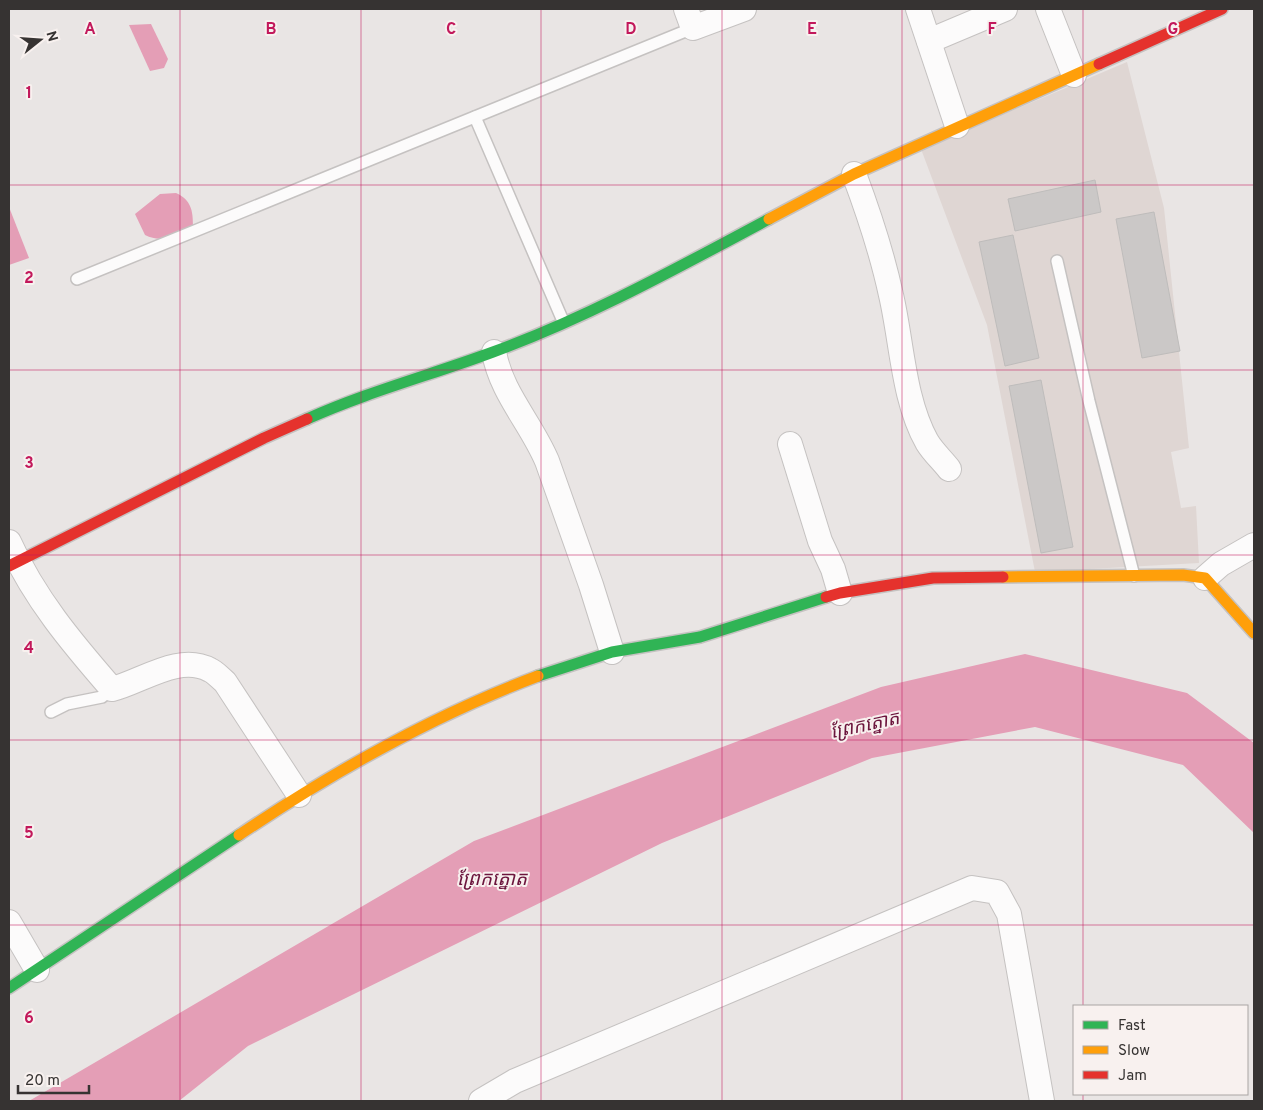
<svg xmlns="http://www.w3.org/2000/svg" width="1263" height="1110" font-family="Overpass,'Noto Sans Khmer',sans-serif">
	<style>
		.built { fill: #dfd6d3 }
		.water { fill: #e49eb6 }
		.building { fill: #cbc8c7; stroke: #bebcbb }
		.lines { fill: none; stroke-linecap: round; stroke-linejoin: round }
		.lane-casing { stroke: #c5c2c1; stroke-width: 14 }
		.street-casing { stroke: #c5c2c1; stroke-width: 26 }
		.fast-casing { stroke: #c5c2c1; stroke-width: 14 }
		.slow-casing { stroke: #c5c2c1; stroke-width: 14 }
		.jam-casing { stroke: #c5c2c1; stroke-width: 14 }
		.lane { stroke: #fcfbfb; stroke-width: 11 }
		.street { stroke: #fcfbfb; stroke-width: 24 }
		.fast { stroke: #30b455; stroke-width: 11 }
		.slow { stroke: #ff9f0a; stroke-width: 11 }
		.jam { stroke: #e5322d; stroke-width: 11 }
		.grid { fill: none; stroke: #c2185b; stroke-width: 1; stroke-opacity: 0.55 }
		.labels { text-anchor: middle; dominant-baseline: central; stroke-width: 4; stroke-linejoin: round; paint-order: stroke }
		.water-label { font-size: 19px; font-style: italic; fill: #6c153d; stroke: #f8f1ef }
		.grid-label { font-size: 16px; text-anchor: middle; font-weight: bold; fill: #c2185b; stroke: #f8f1ef; stroke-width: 4; stroke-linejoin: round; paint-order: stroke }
	</style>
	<rect width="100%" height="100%" fill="#e9e5e4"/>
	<path class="built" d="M1127,62L1164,208L1189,448L1171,452L1181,508L1196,506L1199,563L1035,572L987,325L921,149Z"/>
	<g class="water">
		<path d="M151,24L168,59L164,68L150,71L129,25Z"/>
		<path d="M176,193C191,200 193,210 193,226C176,235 163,244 145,235L135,214L160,194Z"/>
		<path d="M9,207L29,258L9,265Z"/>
		<path d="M1025,654L1187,693L1254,743V833L1183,765L1035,727L872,758L662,843L248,1046L179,1101H29L474,841L881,687Z"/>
	</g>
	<g class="building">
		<path d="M1095,180L1101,212L1015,231L1008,199Z"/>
		<path d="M1154,212L1180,351L1142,358L1116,219Z"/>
		<path d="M1013,235L1039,358L1005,366L979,242Z"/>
		<path d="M1041,380L1073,547L1041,553L1009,386Z"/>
	</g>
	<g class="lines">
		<defs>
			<g id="lane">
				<path d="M475,117L563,321"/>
				<path d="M1057,261L1089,401L1134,576"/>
				<path d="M77,279L693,28"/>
				<path d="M51,712L67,704L102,697L112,689"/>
			</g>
			<g id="street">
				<path d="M686,9L693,28L744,9"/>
				<path d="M918,9L957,126"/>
				<path d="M1048,9L1074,75"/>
				<path d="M929,41L1005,9"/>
				<path d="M854,174C869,214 882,253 891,295C902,342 903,399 927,442C933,452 942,460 949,469"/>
				<path d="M494,352C501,393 531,423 547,461L591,585L612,652"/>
				<path d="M790,444L820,541L833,569L840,593"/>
				<path d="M9,542C34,598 72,643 112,689C141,682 179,653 210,670C215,672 220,678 225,682L299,795"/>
				<path d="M1205,578L1221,564L1254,545"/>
				<path d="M9,922L37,970"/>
				<path d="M481,1101L515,1081L972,888L997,892L1009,914L1042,1101"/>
			</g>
			<g id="fast">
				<path d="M307,419C367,392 431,375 493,352C589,317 679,267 769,219"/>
				<path d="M538,676L612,652L700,637L826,597"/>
				<path d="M9,988L239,835"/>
			</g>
			<g id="slow">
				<path d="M769,219L854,174L1099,64"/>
				<path d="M1003,577L1183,575L1205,578L1254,633"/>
				<path d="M239,835C333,772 431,716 538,676"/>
			</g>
			<g id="jam">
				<path d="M1099,64L1222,9"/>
				<path d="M9,566L264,438L307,419"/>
				<path d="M826,597L840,593L933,578L1003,577"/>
			</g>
		</defs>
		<use href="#lane" class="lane-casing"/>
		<use href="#street" class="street-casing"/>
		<use href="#fast" class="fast-casing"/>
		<use href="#slow" class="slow-casing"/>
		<use href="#jam" class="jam-casing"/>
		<use href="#lane" class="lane"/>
		<use href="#street" class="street"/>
		<use href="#fast" class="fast"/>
		<use href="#slow" class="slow"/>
		<use href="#jam" class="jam"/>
	</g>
	<path class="grid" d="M180,9V1101M361,9V1101M541,9V1101M722,9V1101M902,9V1101M1083,9V1006M9,185H1254M9,370H1254M9,555H1254M9,740H1254M9,925H1254M1083,1094V1101"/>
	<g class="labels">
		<g class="water-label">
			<text transform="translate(865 726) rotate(-12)">ព្រែកត្នោត</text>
			<text x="492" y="880">ព្រែកត្នោត</text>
		</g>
	</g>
	<g class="grid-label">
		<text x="90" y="34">A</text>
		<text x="271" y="34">B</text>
		<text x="451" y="34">C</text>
		<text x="631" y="34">D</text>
		<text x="812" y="34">E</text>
		<text x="992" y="34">F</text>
		<text x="1173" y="34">G</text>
		<text x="29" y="98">1</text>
		<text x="29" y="283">2</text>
		<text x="29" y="468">3</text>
		<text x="29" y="653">4</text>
		<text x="29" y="838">5</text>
		<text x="29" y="1023">6</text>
	</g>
	<rect width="1263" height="1110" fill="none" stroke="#363332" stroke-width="20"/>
	<rect x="1073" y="1005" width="175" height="90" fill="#f8f1ef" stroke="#aaa5a3"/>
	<rect x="1083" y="1021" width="25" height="8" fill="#30b455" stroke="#aaa5a3"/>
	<text x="1118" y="1030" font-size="15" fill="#363332">Fast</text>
	<rect x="1083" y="1046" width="25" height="8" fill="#ff9f0a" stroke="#aaa5a3"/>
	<text x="1118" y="1055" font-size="15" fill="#363332">Slow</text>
	<rect x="1083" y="1071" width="25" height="8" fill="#e5322d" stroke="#aaa5a3"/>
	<text x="1118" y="1080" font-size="15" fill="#363332">Jam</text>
	<g transform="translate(40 40) rotate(73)" stroke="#f8f1ef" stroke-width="4" paint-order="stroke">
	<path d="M0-4L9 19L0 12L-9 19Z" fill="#363332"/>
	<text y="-8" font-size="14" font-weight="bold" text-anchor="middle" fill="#363332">N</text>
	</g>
	<path d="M18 1085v8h71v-8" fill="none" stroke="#363332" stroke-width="2.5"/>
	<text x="25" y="1085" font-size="15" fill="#363332" stroke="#f8f1ef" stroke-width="4" paint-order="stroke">20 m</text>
</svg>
